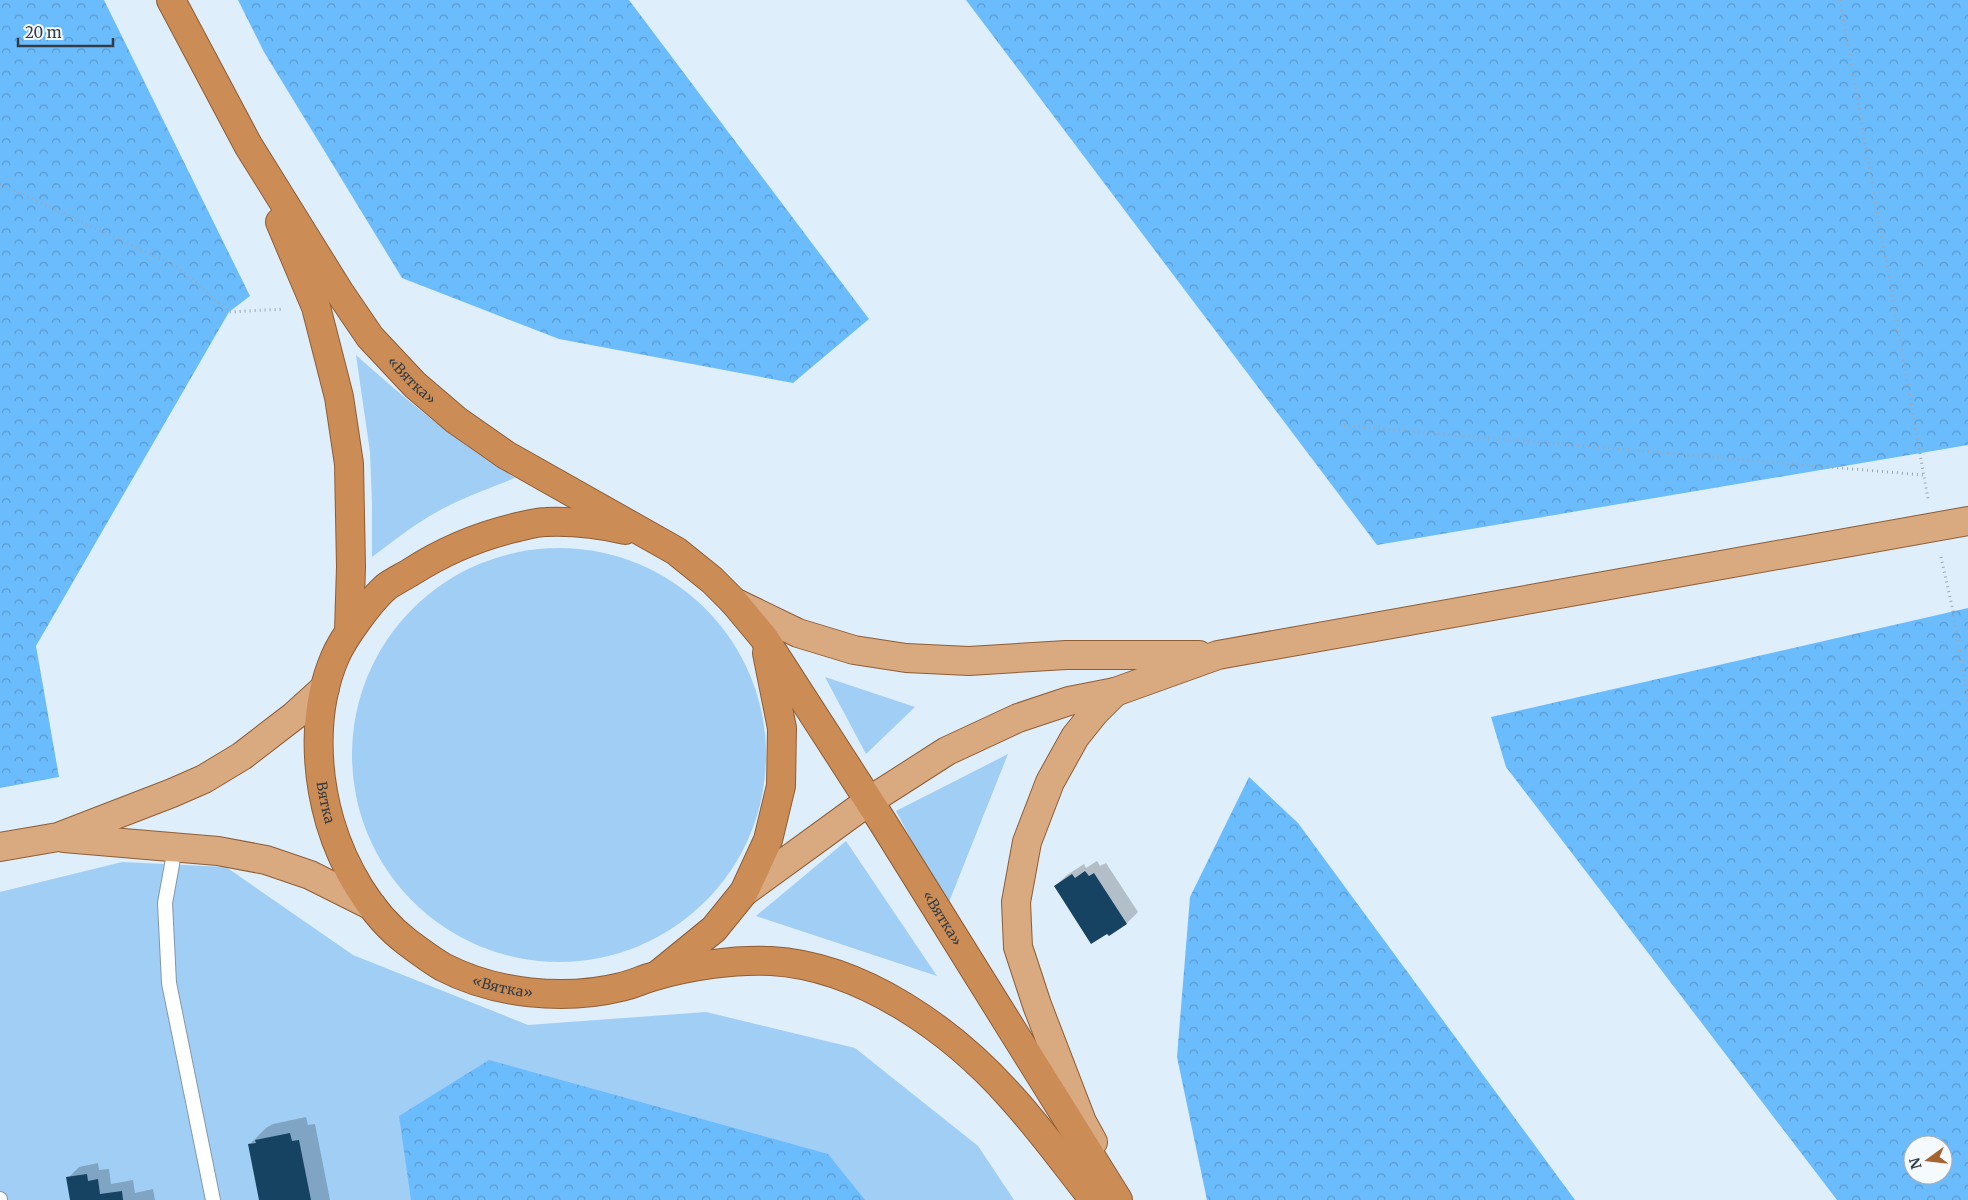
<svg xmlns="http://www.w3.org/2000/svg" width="1968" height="1200" font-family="Merriweather,serif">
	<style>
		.grass { fill: #a1cef4 }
		.forest { fill: url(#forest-crowns); fill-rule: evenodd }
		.shadow { fill: #0003 }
		.building { fill: #174363 }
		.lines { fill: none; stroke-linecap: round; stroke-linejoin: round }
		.service-casing { stroke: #8198ac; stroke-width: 16 }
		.primary-casing { stroke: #8f5d34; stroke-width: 30 }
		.trunk-casing { stroke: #8f5d34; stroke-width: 30 }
		.path { stroke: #9ca8b4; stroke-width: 3; stroke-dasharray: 1 4; stroke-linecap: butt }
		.service { stroke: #fff; stroke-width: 14 }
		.primary { stroke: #d9a980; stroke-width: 28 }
		.trunk { stroke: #cc8c56; stroke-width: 28 }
		.labels { text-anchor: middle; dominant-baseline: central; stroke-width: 5; stroke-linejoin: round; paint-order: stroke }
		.street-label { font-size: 14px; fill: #333c45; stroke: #f5fafe }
	</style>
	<defs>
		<pattern id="forest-crowns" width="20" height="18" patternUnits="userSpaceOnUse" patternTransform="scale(1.25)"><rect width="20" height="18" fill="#6bbcfd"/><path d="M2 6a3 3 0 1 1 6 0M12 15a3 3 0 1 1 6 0" fill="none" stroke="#599acf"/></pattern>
	</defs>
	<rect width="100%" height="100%" fill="#dfeefb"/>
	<g class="grass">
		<path d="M356,355C407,401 457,442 515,478C487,489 459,499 433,514C411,527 392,542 372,557V503L370,452Z"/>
		<circle cx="559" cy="755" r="207"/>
		<path d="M825,677L915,707L866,754Z"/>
		<path d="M1008,754L947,907L896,811Z"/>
		<path d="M846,841L937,976L756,916Z"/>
		<path d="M122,862L226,867L353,955L528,1025L706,1012L855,1048L978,1146L1014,1200H0V892Z"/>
	</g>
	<g class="forest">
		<path d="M0,0H104L250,296L229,312L36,646L59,777L0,788Z"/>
		<path d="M238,0H629L869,319L793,383L559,339L402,278L264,52Z"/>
		<path d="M966,0H1968V445L1377,545Z"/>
		<path d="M1968,608V1200H1837L1506,767L1491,717ZM1913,1145H1943V1175H1913Z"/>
		<path d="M1249,777L1298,823L1575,1200H1207L1177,1057L1190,897Z"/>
		<path d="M489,1060L828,1154L865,1200H411L399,1116Z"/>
	</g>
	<g class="shadow">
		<path d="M1097,861L1100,866L1106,863L1138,912L1127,923L1109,935L1055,886L1067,875L1084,864L1086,868Z"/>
		<path d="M306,1117L308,1125L315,1124L330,1200H260L249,1145L266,1128L273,1124Z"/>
		<path d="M98,1163L99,1170L109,1169L111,1184L133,1180L135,1193L153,1189L155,1200H72L68,1178L79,1167Z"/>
	</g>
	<g class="building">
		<path d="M1085,871L1089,876L1094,873L1127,924L1109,936L1107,934L1091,944L1054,886L1072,874L1075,878Z"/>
		<path d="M290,1133L292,1141L299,1140L311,1200H259L248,1144L256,1143L255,1140Z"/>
		<path d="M87,1174L88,1181L98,1179L100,1194L122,1191L123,1200H70L66,1177Z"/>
	</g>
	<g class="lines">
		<defs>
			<g id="service">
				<path d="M175,848L165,903L169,983L213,1200"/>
				<path d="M0,1199V1200"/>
			</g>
			<g id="primary">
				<path d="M734,602L798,633L854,650L906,658L969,661L1066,655H1199"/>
				<path d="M64,838L218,851L266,860L310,875L372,906"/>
				<path d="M0,847L58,837L172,793L204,779L242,756L294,716L325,688"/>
				<path d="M744,892L869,801L947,751L1018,718L1069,701L1115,692L1218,655L1968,521"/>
				<path d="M1093,1142L1082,1122L1037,1005L1018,947L1016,902L1027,842L1050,782L1075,737L1095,712L1115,692"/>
			</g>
			<g id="trunk">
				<path id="s1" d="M171,0L248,145L340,293L370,337L415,385L456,420L506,455L676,551L712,580L734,602L764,638L882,821L1118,1200"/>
				<path d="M280,222L316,307L339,397L349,464L351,567L349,631"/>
				<path id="s2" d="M625,530C600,524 573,521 546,522C537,522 527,525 518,527C479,536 445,550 411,572C403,577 394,581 386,587C370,601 343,638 335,657C313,708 315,770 330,822C343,866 370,914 407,942C419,951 431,960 443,967C495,994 564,1001 621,987C633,984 644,979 655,976C690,966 735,959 771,961C862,966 953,1031 1012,1098C1041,1130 1067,1166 1094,1200"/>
				<path d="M660,973L714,929L744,892L768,840L781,786L782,728L767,653"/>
			</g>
		</defs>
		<use href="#service" class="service-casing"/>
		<use href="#primary" class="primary-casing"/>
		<use href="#trunk" class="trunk-casing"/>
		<g class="path">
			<path d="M1840,0L1928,499"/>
			<path d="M0,184L176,266L229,312L284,309"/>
			<path d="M1339,425L1923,475"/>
			<path d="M1941,557L1953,611L1968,701"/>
		</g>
		<use href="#service" class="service"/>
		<use href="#primary" class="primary"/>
		<use href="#trunk" class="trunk"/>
	</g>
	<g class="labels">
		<g class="street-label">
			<text stroke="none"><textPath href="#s1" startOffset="452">«Вятка»</textPath></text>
			<text stroke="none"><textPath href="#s2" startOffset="489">Вятка</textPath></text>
			<text stroke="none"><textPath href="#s1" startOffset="1224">«Вятка»</textPath></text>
			<text stroke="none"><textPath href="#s2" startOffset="761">«Вятка»</textPath></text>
		</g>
	</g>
	<g transform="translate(1928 1160) rotate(255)"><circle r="24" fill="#f5fafe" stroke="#a7aeb4"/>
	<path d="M0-4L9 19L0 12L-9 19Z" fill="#a4632f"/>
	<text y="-8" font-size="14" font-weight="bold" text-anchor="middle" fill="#333c45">N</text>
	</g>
	<path d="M18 38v8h95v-8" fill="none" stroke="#333c45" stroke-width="2.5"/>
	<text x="25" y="38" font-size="15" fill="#333c45" stroke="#f5fafe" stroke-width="4" paint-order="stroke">20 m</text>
</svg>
